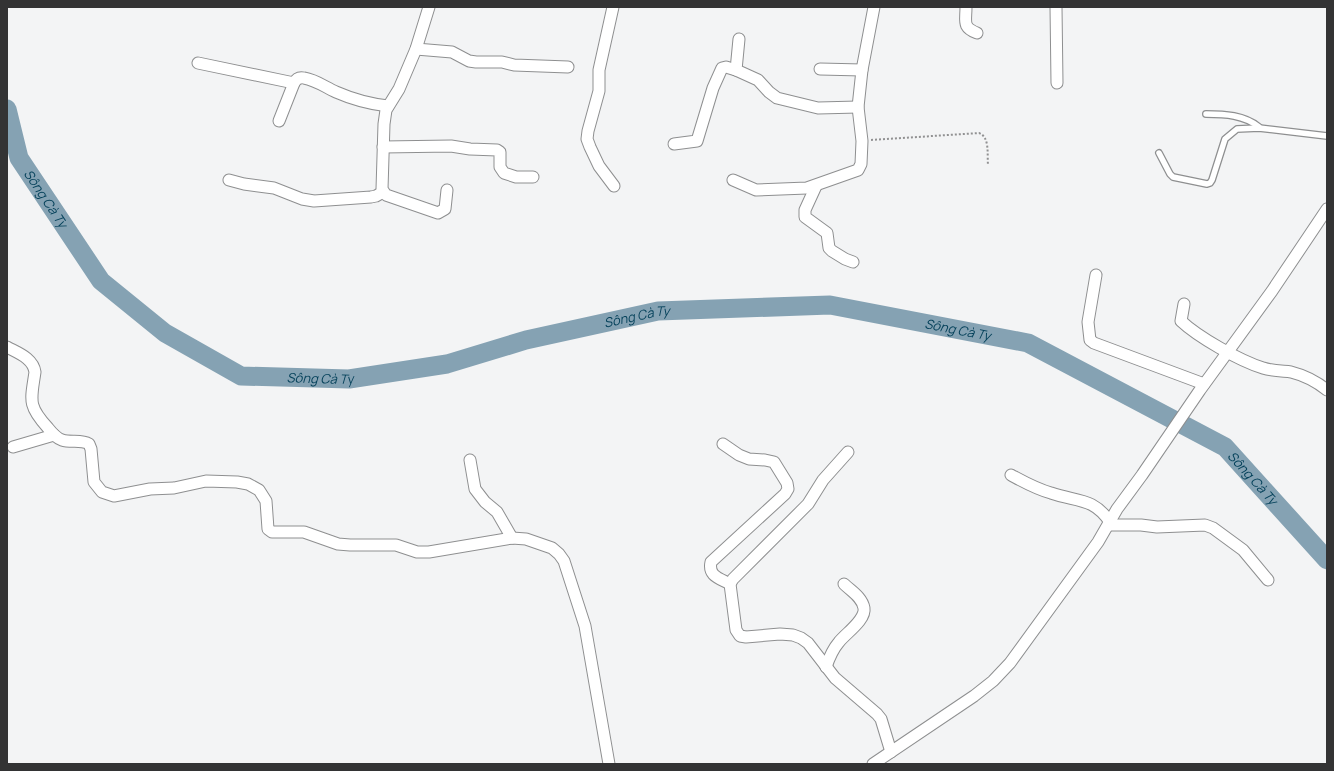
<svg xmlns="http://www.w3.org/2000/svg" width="1334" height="771" font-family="Manrope,sans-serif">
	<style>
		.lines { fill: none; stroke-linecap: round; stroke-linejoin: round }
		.river { stroke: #85a2b3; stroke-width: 19 }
		.service-casing { stroke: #8e8f90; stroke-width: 8 }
		.minor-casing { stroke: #8e8f90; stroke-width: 13 }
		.path { stroke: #919192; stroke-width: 2; stroke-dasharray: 2 2; stroke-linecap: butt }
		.service { stroke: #fff; stroke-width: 5.5 }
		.minor { stroke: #fff; stroke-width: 11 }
		.labels { text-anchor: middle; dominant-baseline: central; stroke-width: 3; stroke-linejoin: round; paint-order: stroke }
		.water-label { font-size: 13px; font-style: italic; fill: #06425b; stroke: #f3f4f5 }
	</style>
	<rect width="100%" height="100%" fill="#f3f4f5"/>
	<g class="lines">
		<path class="river" id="s1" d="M7,109L19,158L101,281L165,333L241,376L349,379L447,364L526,340L658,311L830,305L1028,343L1225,447L1327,560"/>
		<defs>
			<g id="service">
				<path d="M1206,114C1225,114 1244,115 1259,127"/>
				<path d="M1159,153L1170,174L1173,177L1207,184L1210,183L1212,180L1225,139L1237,129L1259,128L1327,136"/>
			</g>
			<g id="minor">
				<path d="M429,7L416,49L399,89L386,110L384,124L382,189L386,195L438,213L445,209L447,190"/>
				<path d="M613,7L599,70V91L588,131L587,139L590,147L599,166L614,186"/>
				<path d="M966,7C966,22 962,27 977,33"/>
				<path d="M1056,7L1057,83"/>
				<path d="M739,39L736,70L758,80L769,92L777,98L818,108L858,107"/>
				<path d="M416,49L452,52L469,61L476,62H502L514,65L568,67"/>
				<path d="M198,63L294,83"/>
				<path d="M820,69L862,70"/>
				<path d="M279,121L294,83C296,79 299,77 304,78C316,80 325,87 336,92C352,99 370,104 388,106"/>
				<path d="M674,144L697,141L713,88L722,68L726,67L736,70"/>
				<path d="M383,147L451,146L470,149L497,150L500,152V167L504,173L516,177H533"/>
				<path d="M229,180L244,184L274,188L302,199L314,201L371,197L376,196L383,192"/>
				<path d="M733,180L756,190L807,188L858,170L861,164L862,141L858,107L862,70L874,7"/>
				<path d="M816,186L805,210V217L827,233L829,248L832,251L845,259L853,262"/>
				<path d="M1096,275L1088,322L1090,340L1094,343L1204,384"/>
				<path d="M1184,304L1181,321C1198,337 1240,361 1263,368C1272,371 1282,371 1291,372C1303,375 1317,382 1327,390"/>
				<path d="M7,347C18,353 33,358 35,372C31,400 27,405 48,428C52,433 56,438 62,440C71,443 81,439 89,444L91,449L94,482L102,492L114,496L150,489L174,488L206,481L237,482L248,484L259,490L266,501L268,529L272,532H304L338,544L350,545H396L417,552H429L512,538L526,539L552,548L559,554L564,561L585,626L609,764"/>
				<path d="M723,444L739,455L749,459L765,460L774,462L787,483L788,489L785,494L711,562C708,576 719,578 730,584"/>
				<path d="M13,447L54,435"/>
				<path d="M848,452L823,480L808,504L733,579L730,584L736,630L740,636L746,637L780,634L793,635L801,638L808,643L835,678L877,714L881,719L891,752"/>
				<path d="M470,460L475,489L485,502L497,512L512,538"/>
				<path d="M1011,475C1024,482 1036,489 1051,493C1077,502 1093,497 1110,522"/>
				<path d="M1109,525H1141L1157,527L1205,525L1213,528L1243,550L1268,580"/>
				<path d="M826,667C829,658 833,649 839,642C846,633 866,620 864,608C862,597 851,591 844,584"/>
				<path d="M873,764L974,696L993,681L1010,663L1098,542L1117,509L1142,475L1200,390L1272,291L1327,209"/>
			</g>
		</defs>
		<use href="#service" class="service-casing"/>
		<use href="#minor" class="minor-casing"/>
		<path class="path" d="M871,140L979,133C990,137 987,154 988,165"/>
		<use href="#service" class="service"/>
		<use href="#minor" class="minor"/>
	</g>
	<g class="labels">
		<g class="water-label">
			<text stroke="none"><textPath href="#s1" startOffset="99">Sông Cà Ty</textPath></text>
			<text stroke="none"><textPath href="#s1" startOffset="771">Sông Cà Ty</textPath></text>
			<text stroke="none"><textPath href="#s1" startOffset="1095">Sông Cà Ty</textPath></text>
			<text stroke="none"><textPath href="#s1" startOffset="447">Sông Cà Ty</textPath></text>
			<text stroke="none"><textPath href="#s1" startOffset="1431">Sông Cà Ty</textPath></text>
		</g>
	</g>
	<rect width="1334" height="771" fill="none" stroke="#333334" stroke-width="16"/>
</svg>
